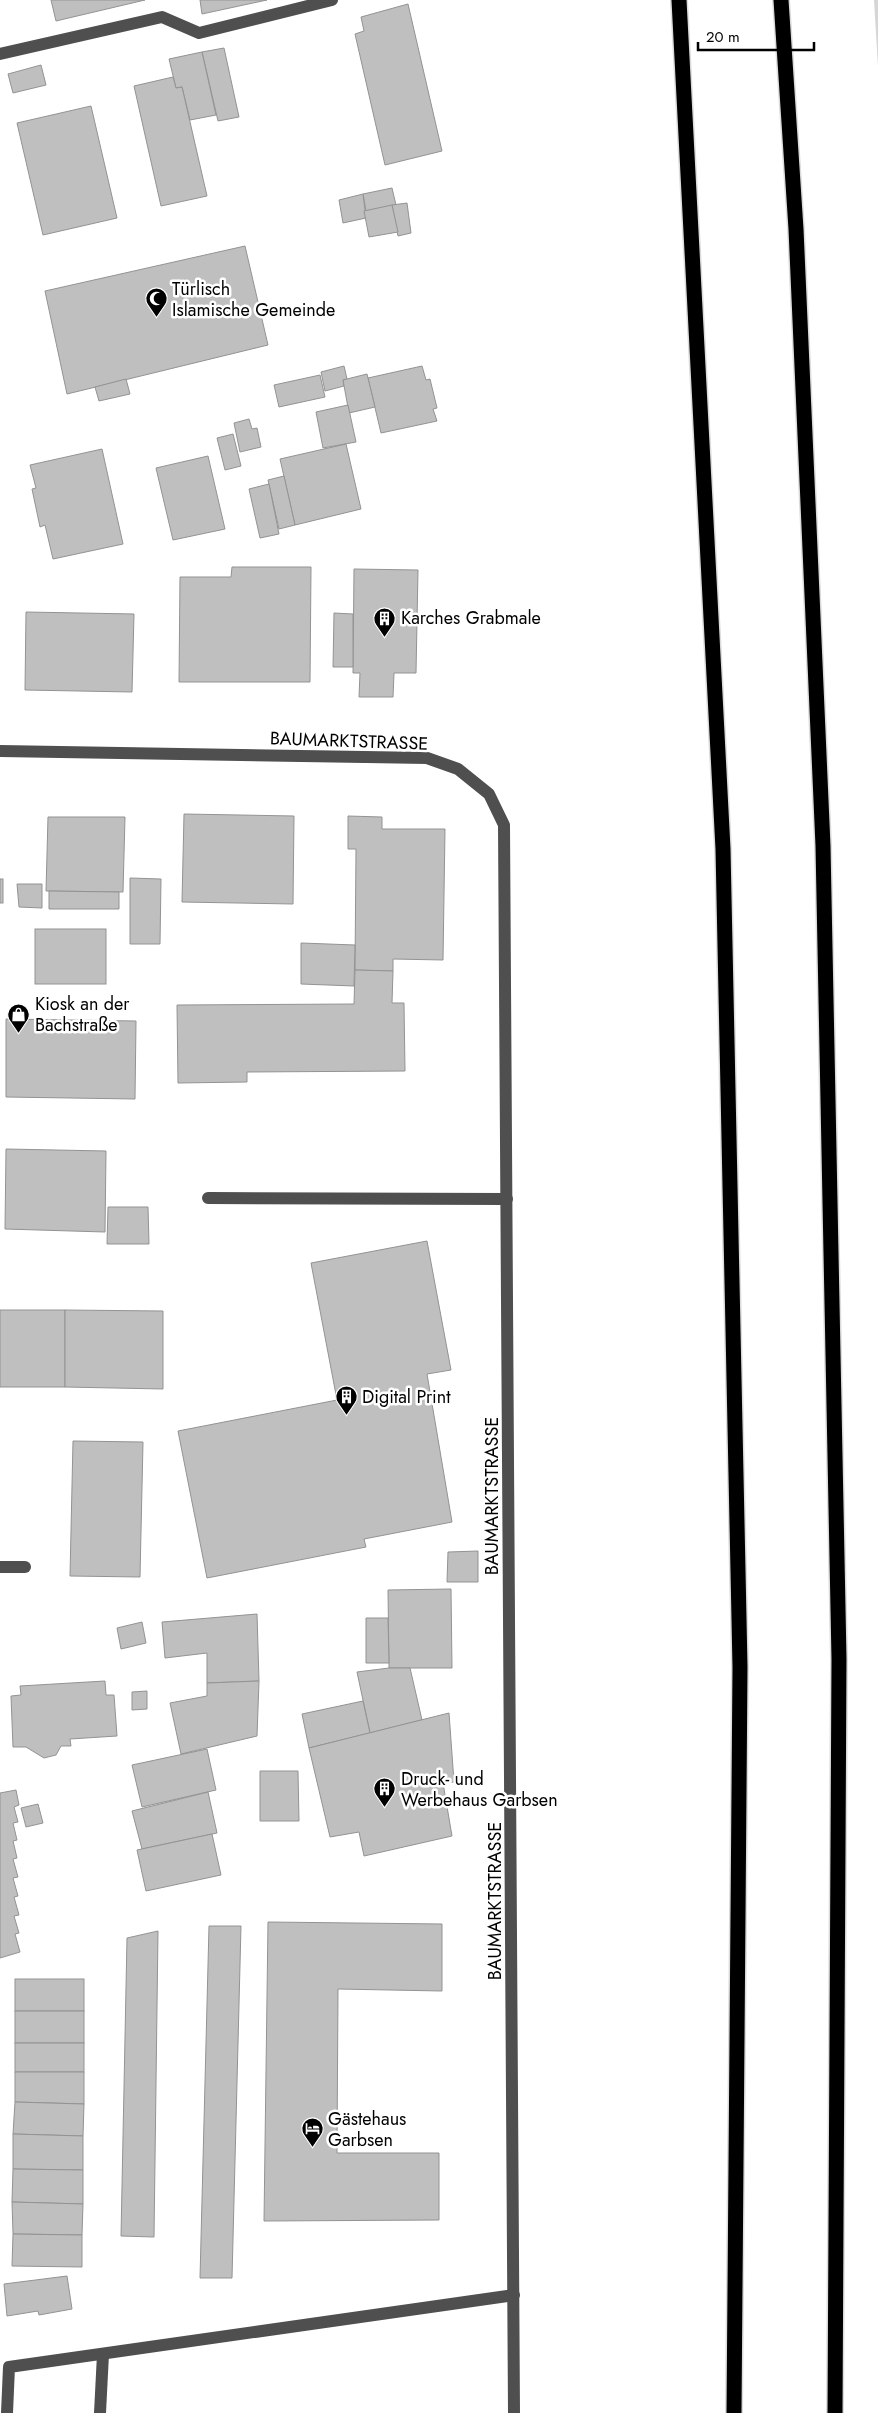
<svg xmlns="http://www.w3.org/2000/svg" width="878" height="2413" font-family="Jost,sans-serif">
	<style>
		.green { fill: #d6d6d6 }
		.building { fill: #bfbfbf; stroke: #939393 }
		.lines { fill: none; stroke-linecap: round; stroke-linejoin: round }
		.highway-casing { stroke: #dbdbdb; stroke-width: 18 }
		.minor { stroke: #4f4f4f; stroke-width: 12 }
		.highway { stroke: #000; stroke-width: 15 }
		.labels { text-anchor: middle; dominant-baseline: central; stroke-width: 5; stroke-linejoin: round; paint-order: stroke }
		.poi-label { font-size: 18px; fill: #000; stroke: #fff; text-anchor: start }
		.street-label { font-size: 18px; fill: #000; stroke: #fff }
	</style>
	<rect width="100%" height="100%" fill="#fff"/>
	<path class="green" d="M874,0H878V67Z"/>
	<g class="building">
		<path d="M51,0H145L56,21Z"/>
		<path d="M200,0H267L202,14Z"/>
		<path d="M408,4L442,151L385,165L355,34L364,31L361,17Z"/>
		<path d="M224,48L239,117L218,121L202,52Z"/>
		<path d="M202,52L216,115L190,120L182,87L176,88L169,59Z"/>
		<path d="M41,65L46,85L13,93L8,74Z"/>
		<path d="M173,77L176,88L182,87L207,196L161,206L134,86Z"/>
		<path d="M91,106L117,218L43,235L17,123Z"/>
		<path d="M392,188L396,205L366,211L363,194Z"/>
		<path d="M363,194L366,218L343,223L339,200Z"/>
		<path d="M407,203L411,233L398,236L392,205Z"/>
		<path d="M392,205L398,232L369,237L364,211Z"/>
		<path d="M245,246L268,345L67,394L45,291Z"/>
		<path d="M344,366L347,379L343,380L344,386L325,391L321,372Z"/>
		<path d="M422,366L426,380L430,379L437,408L433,409L437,421L381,433L368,378Z"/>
		<path d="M367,374L375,407L349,413L343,380Z"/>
		<path d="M320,375L325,397L279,407L274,385Z"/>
		<path d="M126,379L130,394L99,401L95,387Z"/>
		<path d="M348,405L356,442L323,448L316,412Z"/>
		<path d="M249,419L252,429L257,428L261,447L240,452L234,423Z"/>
		<path d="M233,434L241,466L225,470L217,438Z"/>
		<path d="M346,444L361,509L295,525L280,459Z"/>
		<path d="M102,449L123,544L53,559L45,525L40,527L32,489L36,488L30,465Z"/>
		<path d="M208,456L225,529L173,540L156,468Z"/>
		<path d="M284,476L295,525L279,529L268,480Z"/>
		<path d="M269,484L279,534L260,538L249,489Z"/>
		<path d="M232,567H311L310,682H179L180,577H231Z"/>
		<path d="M354,569L418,570L416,673H394L393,697H359L360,673H353Z"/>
		<path d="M26,612L134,614L132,692L25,690Z"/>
		<path d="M334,613L353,614V667H333Z"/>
		<path d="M184,814L294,816L293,904L182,902Z"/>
		<path d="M348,816L382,817V829H445L443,960L393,959V971L355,970L356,849H348Z"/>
		<path d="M48,817H125L123,892L46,891Z"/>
		<path d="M130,878L161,879L160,944H130Z"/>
		<rect x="0" y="879" width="3" height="24"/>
		<path d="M17,884H42V908L19,907Z"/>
		<path d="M49,891L119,892V909H49Z"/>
		<rect x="35" y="929" width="71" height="55"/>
		<path d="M301,943L355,945L354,986L301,984Z"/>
		<path d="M355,970L393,971L392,1003H404L405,1071L247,1072V1082L178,1083L177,1005L354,1004Z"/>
		<path d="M6,1019L136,1021L135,1099L6,1097Z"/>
		<path d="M6,1149L106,1151L105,1232L5,1229Z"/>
		<path d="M108,1207H148L149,1244H107Z"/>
		<path d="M427,1241L451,1370L427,1374L452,1522L364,1539L366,1547L207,1578L178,1431L337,1400L311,1263Z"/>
		<rect x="0" y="1310" width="65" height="77"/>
		<path d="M65,1310L163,1311V1389L65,1387Z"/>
		<path d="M73,1441L143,1442L140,1577L70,1576Z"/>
		<path d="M478,1551V1582H447L448,1552Z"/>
		<path d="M451,1589L452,1668H389L388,1590Z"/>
		<path d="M257,1614L259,1681L207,1683V1653L165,1658L162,1622Z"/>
		<path d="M366,1618H388L389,1663H366Z"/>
		<path d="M142,1622L146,1643L121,1649L117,1628Z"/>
		<path d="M389,1668H410L422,1720L370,1733L357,1672Z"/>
		<path d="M105,1681L106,1695H114L117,1736L70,1739L71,1746H61L56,1755L44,1758L26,1747H13L11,1696L21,1695L20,1686Z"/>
		<path d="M259,1681L257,1736L181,1754L170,1703L207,1696V1683Z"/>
		<path d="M147,1691V1709L132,1710V1692Z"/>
		<path d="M363,1701L370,1733L309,1748L302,1714Z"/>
		<path d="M449,1713L454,1782L443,1783L452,1836L364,1856L359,1832L330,1837L309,1748Z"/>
		<path d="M207,1749L216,1790L142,1807L132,1765Z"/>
		<path d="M260,1771H298L299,1821H260Z"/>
		<path d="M16,1790L19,1805L14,1807L18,1822L13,1823L17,1840L13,1841L17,1858L13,1859L18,1877L13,1878L18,1896L14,1897L19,1915L14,1916L19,1933L15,1934L20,1952L0,1958V1793Z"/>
		<path d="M208,1792L217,1833L142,1849L132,1811Z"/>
		<path d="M38,1804L43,1823L26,1827L21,1808Z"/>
		<path d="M212,1834L221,1875L146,1891L137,1850Z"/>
		<path d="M268,1922L442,1924V1991L338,1989L337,2153H439V2220L264,2221Z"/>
		<path d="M209,1926H241L232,2278H200Z"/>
		<path d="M158,1931L154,2237L121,2236L127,1938Z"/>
		<rect x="15" y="1979" width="69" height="32"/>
		<rect x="15" y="2011" width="69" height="32"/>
		<rect x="15" y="2043" width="69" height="29"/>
		<path d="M15,2072H84V2104L15,2102Z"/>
		<path d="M15,2102L84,2104L83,2136L13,2134Z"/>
		<path d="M13,2134L83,2136V2170L13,2169Z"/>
		<path d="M13,2169L83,2170V2204L12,2202Z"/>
		<path d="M12,2202L83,2204L82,2235L13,2234Z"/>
		<path d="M13,2234L82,2235V2267L12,2266Z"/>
		<path d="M67,2276L72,2309L39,2315L38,2311L7,2316L4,2284Z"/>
	</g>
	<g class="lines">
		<defs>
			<g id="highway">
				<path d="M679,0L723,849L740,1667L734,2413"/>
				<path d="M781,0L796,229L823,846L839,1659L835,2413"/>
			</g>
		</defs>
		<use href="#highway" class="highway-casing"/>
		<g class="minor">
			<path d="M0,54L162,17L199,33L332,0"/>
			<path d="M0,751L427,758L458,769L489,794L504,825L514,2413"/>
			<path d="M208,1198L507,1199"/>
			<path d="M0,1567H25"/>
			<path d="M7,2413L9,2367L514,2295"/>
			<path d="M100,2413L103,2354"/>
		</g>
		<use href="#highway" class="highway"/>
	</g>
	<defs>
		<symbol id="mosque-pin" viewBox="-11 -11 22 30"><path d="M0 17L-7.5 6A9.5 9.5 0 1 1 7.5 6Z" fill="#000" stroke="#fff"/><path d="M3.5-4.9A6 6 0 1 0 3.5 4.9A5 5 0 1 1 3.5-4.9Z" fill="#fff"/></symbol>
		<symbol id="building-pin" viewBox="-11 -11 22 30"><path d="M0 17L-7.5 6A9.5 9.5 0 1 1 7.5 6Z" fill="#000" stroke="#fff"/><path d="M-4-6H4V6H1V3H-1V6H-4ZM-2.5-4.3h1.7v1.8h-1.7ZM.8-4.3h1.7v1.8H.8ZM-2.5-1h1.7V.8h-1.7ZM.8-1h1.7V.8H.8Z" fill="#fff"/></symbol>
		<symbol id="shop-pin" viewBox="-11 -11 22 30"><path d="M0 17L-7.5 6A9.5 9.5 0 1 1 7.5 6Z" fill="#000" stroke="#fff"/><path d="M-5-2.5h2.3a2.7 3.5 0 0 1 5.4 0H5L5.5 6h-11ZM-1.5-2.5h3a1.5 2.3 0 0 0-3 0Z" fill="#fff"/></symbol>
		<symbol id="hotel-pin" viewBox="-11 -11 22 30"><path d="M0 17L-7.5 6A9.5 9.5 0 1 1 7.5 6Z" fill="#000" stroke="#fff"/><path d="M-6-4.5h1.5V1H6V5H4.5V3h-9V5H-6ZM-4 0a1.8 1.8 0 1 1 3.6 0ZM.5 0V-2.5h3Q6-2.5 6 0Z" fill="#fff"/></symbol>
	</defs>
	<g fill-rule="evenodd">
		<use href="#mosque-pin" x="144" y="286" width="25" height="34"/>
		<use href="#building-pin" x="372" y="606" width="25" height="34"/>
		<use href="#shop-pin" x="6" y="1002" width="25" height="34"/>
		<use href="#building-pin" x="334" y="1384" width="25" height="34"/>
		<use href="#building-pin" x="372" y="1776" width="25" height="34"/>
		<use href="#hotel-pin" x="300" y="2116" width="25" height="34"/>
	</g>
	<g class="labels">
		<g class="poi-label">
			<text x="172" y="289">Türlisch<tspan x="172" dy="21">Islamische Gemeinde</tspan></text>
			<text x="401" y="618">Karches Grabmale</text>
			<text x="35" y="1004">Kiosk an der<tspan x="35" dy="21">Bachstraße</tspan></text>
			<text x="362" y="1397">Digital Print</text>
			<text x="401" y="1779">Druck- und<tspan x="401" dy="21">Werbehaus Garbsen</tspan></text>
			<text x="328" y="2119">Gästehaus<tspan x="328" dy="21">Garbsen</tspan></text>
		</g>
		<g class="street-label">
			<text transform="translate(349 741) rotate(2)">BAUMARKTSTRASSE</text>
			<text transform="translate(492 1496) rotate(-90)">BAUMARKTSTRASSE</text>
			<text transform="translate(495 1901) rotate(-90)">BAUMARKTSTRASSE</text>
		</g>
	</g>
	<path d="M698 42v8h116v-8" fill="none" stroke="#000000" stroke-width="2.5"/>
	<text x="706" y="42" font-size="15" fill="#000000" stroke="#ffffff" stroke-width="4" paint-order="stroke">20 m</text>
</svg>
